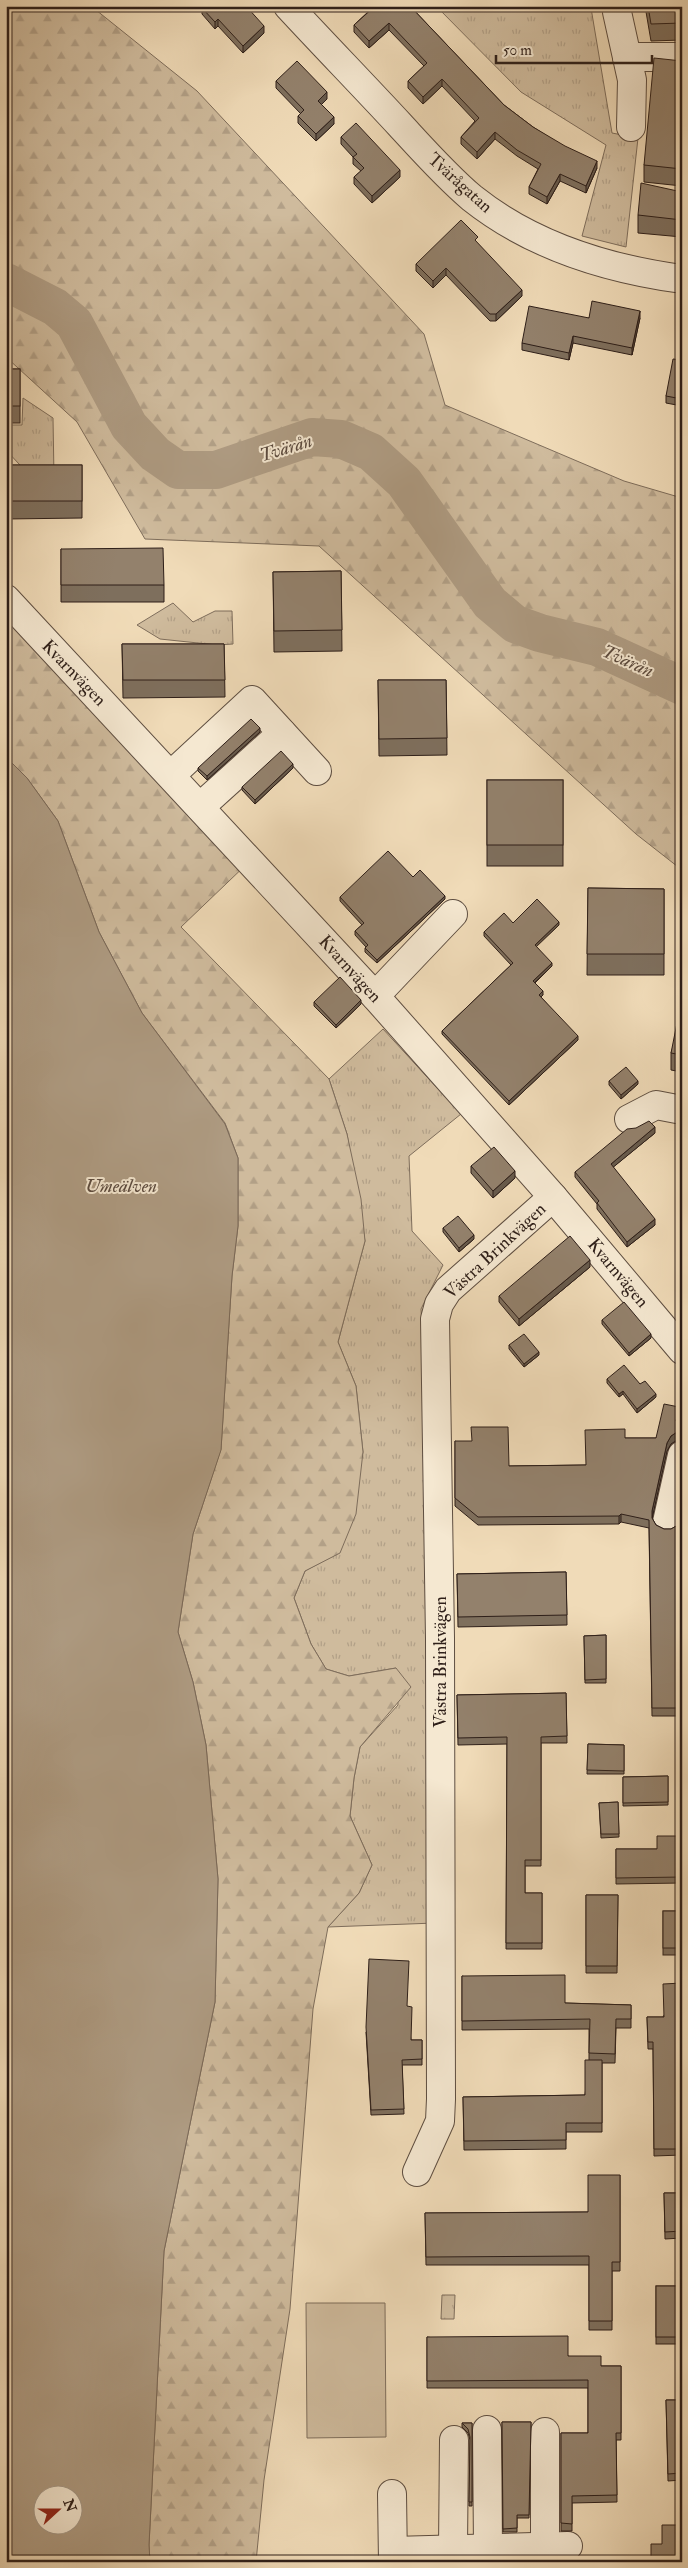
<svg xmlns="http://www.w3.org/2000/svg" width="688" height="2568" font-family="'IM FELL Double Pica',serif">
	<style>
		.grass { fill: url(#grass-tufts); stroke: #7e6d5b }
		.forest { fill: url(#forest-firs); stroke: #7e6d5b }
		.pitch { fill: #cfbb9d; stroke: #7e6d5b }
		.water { fill: #ae9b82; stroke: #7b6958; fill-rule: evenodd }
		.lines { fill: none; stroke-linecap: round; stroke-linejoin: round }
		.river { stroke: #ae9b82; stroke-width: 38 }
		.minor-casing { stroke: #5e4e41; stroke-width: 30 }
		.minor { stroke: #f5e8d1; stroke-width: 28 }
		.wall { fill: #7e6f5d; stroke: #2e1f19 }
		.shaded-wall { fill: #675a4c; stroke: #2e1f19 }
		.building { fill: #93816c; stroke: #2e1f19 }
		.labels { text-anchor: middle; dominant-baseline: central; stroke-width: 4; stroke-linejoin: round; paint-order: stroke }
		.street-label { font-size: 18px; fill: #2e1f19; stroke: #f5e8d1 }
		.water-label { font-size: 19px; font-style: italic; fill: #5b4a3e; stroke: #f5e8d1 }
	</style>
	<defs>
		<pattern id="grass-tufts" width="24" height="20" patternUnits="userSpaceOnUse" patternTransform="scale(1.25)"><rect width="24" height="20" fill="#cfbb9d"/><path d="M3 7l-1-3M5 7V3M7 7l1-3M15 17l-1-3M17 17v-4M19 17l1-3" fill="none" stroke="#b2a087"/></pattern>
		<pattern id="forest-firs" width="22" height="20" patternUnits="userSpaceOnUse" patternTransform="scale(1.25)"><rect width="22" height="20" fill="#cfbb9d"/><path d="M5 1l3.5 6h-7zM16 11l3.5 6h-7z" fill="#b2a087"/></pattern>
	</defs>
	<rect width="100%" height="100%" fill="#f0dbb8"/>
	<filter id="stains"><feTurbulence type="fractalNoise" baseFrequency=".004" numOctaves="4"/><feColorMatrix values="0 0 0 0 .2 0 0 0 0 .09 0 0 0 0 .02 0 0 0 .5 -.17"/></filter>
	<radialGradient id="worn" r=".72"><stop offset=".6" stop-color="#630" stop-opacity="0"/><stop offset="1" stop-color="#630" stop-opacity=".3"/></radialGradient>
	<g class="grass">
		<path d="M436,6H603L591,8L612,133L638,138L626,247L582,236L606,145L521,92Z"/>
		<path d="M23,398L53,418L54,478H32L6,450V425H22Z"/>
		<path d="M173,603L193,622L215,611H232L233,644L217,645L160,639L137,625Z"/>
		<path d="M383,1029L461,1114L409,1156L412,1231L443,1265L421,1309L428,1418L435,1923L328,1927L359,1893L372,1865L350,1816L354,1778L360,1747L398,1705L396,1668L349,1676L326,1669L311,1644L294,1598L305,1571L340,1552L363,1452L356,1386L338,1342L365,1241L347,1134L329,1079Z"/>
		<path d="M442,2295H455L454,2319H441Z"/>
	</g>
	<g class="forest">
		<path d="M6,6H91L197,91L424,334L445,405L624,481L682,498V870L636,834L319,546L145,539L77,422L6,357Z"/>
		<path d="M6,599L251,860L181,927L329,1079L347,1134L361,1199L365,1241L338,1342L356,1386L363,1452L356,1514L340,1553L305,1571L294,1598L311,1644L326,1669L349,1676L396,1668L411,1687L360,1747L354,1778L350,1816L372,1865L359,1893L328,1927L313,2009L290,2309L264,2480L256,2562H150L149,2545L164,2251L215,2002L218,1879L206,1745L193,1682L178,1632L193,1534L221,1449L232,1276L238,1226V1158L225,1123L142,1013L99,932L58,821L27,778L6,757Z"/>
	</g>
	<path class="pitch" d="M306,2303H385L386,2437L307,2438Z"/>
	<path class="water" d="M6,757L27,778L58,821L99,932L142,1013L225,1124L238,1158V1226L232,1276L221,1450L193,1534L178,1632L193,1682L206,1745L218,1879L215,2002L164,2251L149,2545L150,2562H6ZM42,2496H72V2526H42Z"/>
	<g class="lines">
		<path class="river" d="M6,282L55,307L74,323L129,426L155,454L178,470H216L312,437L341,439L371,452L404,482L490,603L515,624L540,633L597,647L682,686"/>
		<defs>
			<g id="minor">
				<path d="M288,6C325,46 363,85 400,125C423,150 446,176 472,198C531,245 608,269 682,279"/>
				<path d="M617,12L632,80L631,127"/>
				<path d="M627,57H682"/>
				<path d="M6,599L375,996L553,1197L682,1350"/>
				<path d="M171,775L252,700L317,771"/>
				<path d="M200,807L282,733"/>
				<path d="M375,996L453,914"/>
				<path d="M629,1119L656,1105L682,1110"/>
				<path d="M667,1522L682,1455"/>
				<path d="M417,2172L440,2121L441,2099L440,1638L435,1319L439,1304L448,1290L553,1197"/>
				<path d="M487,2430L488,2548"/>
				<path d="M392,2494L393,2562"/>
				<path d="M545,2546V2432"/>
				<path d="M453,2549L454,2440"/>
				<path d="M393,2551L568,2546"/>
			</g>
		</defs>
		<use href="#minor" class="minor-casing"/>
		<use href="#minor" class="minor"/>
	</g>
	<g class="wall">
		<path d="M366,6H410L504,105L533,127L597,168L586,193L560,181L547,204L529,194V187L538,169L517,156L495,139L477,159L461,144V137L475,121L442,86L423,104L408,88V81L424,66L389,30L369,48L354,32V25L370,10Z"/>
		<path d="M645,6H682V40L651,41Z"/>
		<path d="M202,8L264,33L243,53L218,26L215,29L202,14Z"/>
		<path d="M682,61V186L644,182V165Z"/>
		<path d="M276,81L327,99L321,105L334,124L316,141L298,123V116L301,114L276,88Z"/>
		<path d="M341,137L400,177L372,203L354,184V177L361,171L353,164V157L341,144Z"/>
		<path d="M682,192V237L638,233V215Z"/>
		<path d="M478,244L522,296L496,321H490L446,275L433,288L416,271V264Z"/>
		<path d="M589,318H640L632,355L573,343L569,360L522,350V343Z"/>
		<path d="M682,360V406L666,403V396Z"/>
		<rect x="6" y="369" width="14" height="54"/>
		<path d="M6,465H82V518L6,519Z"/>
		<path d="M61,549L164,585V602H61Z"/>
		<path d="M341,571L342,651L274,652L273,572Z"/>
		<path d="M122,644H224L225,697L123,698Z"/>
		<path d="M378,680H446L447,755L379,756Z"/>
		<path d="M260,732L207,780L198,771V768Z"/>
		<path d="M293,768L255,804L242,790V787Z"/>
		<rect x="487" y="780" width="76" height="86"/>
		<path d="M413,877L445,899L377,963L365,952V948L366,947L355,935V931L362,925L340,901V897Z"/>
		<path d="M588,888L664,889V975H587Z"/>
		<path d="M513,923L559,925L536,946L552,966L535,983L543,995L541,997L578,1040L509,1105L442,1034V1031L511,965L484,936V932Z"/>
		<path d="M314,1002L361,1004L336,1028L314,1006Z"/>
		<path d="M682,1018V1072L671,1070V1053Z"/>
		<path d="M609,1081L638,1084L621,1099L609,1085Z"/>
		<path d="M655,1133L613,1167L655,1225L627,1247L597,1209V1204L575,1177V1172Z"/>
		<path d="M471,1166L515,1178L493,1198L471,1173Z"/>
		<path d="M443,1228L474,1239L459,1252L443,1232Z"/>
		<path d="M590,1267L519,1326L499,1302V1296Z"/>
		<path d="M602,1320L651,1338L629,1356L602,1324Z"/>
		<path d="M509,1345L539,1355L524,1367L509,1349Z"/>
		<path d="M607,1379L640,1384L656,1397L637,1413L623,1394L619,1397L607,1383Z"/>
		<path d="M679,1415L678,1422H682V1440H677L671,1444L667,1451L652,1518L656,1525L664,1529H671L678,1525L682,1518V1716H652L649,1528L621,1522L619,1524L478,1525L455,1506V1441L509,1466L586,1465L625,1438H656Z"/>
		<path d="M566,1572L567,1625L458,1627L457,1574Z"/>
		<path d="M606,1635V1683H585L584,1636Z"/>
		<path d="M566,1693L567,1743H541V1866H525V1893H542V1949H506L507,1744L458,1745L457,1695Z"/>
		<path d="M588,1744L624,1745V1774H587Z"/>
		<path d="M668,1776V1805L623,1806V1777Z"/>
		<path d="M618,1802L619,1837L601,1838L599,1803Z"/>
		<path d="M682,1836V1883L616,1884V1849H657Z"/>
		<path d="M586,1895H618L617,1973H586Z"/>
		<rect x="663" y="1911" width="19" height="44"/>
		<path d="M462,1976L565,2003L631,2005V2028H616L615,2063H602V2132H566V2149L464,2150L463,2097L585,2095L589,2060V2029L462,2030Z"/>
		<path d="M682,1983V2155L654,2156L653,2049H648L647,2017H663Z"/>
		<path d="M407,2006L411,2040H422V2065H402L404,2114L371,2115L366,2032Z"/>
		<path d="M620,2175V2271H612V2330H589V2265H426L425,2213L588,2212Z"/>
		<path d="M664,2193H682V2238L665,2239Z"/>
		<rect x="656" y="2286" width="26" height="58"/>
		<path d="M427,2337L568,2356L601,2366H621V2440H616L617,2502L572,2503V2531H561V2433H588V2388H427Z"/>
		<path d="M666,2400H682V2480L668,2481Z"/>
		<path d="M502,2422H531L529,2518H517V2532H503Z"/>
		<path d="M462,2423H472V2506H469L470,2440L468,2433L462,2427Z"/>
	</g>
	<g class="shaded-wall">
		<path d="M218,19V26L215,29V22Z"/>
		<path d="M389,23V30L369,48V41Z"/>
		<path d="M264,26V33L243,53V46Z"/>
		<path d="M442,79V86L423,104V97Z"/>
		<path d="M327,92V99L318,108V101Z"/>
		<path d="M334,117V124L316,141V134Z"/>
		<path d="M495,132V139L477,159V152Z"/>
		<path d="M597,161V168L586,193V186Z"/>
		<path d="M400,170V177L372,203V196Z"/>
		<path d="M560,174V181L547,204V197Z"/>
		<path d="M446,268V275L433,288V281Z"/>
		<path d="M522,290V296L496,321V314Z"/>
		<path d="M640,311V318L632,355V348Z"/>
		<path d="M573,336V343L569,360V353Z"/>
		<path d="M260,728V732L207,780V776Z"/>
		<path d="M293,764V768L255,804V800Z"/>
		<path d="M445,896V899L377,963V960Z"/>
		<path d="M559,922V925L535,948V945Z"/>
		<path d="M552,963V966L533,984V981Z"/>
		<path d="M543,991V995L539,999V995Z"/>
		<path d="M361,1000V1004L336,1028V1025Z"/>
		<path d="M578,1036V1040L509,1105V1101Z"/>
		<path d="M638,1081V1084L621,1099V1095Z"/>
		<path d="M655,1127V1133L611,1169V1164Z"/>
		<path d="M515,1171V1178L493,1198V1191Z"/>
		<path d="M655,1219V1225L627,1247V1242Z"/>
		<path d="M474,1235V1239L459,1252V1248Z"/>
		<path d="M590,1260V1267L519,1326V1319Z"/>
		<path d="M651,1334V1338L629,1356V1353Z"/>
		<path d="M539,1352V1355L524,1367V1364Z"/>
		<path d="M623,1391V1394L619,1397V1394Z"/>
		<path d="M656,1394V1397L637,1413V1409Z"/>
		<path d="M679,1407V1415L676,1429V1421Z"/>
		<path d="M677,1432V1440L671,1444L667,1451L652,1519V1511L667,1443L671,1436Z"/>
		<path d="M621,1514V1522L619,1524V1516Z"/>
	</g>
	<g class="building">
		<path d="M203,6H246L264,26L243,46L218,19L215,22L202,8Z"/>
		<path d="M373,6H410L504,105L533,127L565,146L597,161L586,186L560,174L547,197L529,187L541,164L517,150L495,132L477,152L461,137L479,118L442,79L423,97L408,81L427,63L389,23L369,41L354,25L374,7Z"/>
		<path d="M648,6H682V23L651,24Z"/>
		<path d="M654,58L682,61V169L644,165Z"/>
		<path d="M297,61L327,92L318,101L334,117L316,134L298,116L304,110L276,81Z"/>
		<path d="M356,123L400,170L372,196L354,177L364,168L353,157L357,154L341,137Z"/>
		<path d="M641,183L682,192V220L638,215Z"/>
		<path d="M461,220L478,237L475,240L522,290L496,314H490L446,268L433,281L416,264Z"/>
		<path d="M592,301L640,311L632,348L573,336L569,353L522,343L529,306L589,318Z"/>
		<path d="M673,359L682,360V399L666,396Z"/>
		<rect x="6" y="369" width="14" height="37"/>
		<rect x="6" y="465" width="76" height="36"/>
		<path d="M163,548L164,585H61V549Z"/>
		<path d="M341,571L342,630L274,631L273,572Z"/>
		<path d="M122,644H224L225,680H123Z"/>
		<path d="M378,680H446L447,738L379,739Z"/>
		<path d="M251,719L260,728L207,776L198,768Z"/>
		<path d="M281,751L293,764L255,800L242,787Z"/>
		<rect x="487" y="780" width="76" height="65"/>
		<path d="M388,851L413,877L420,870L445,896L377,960L365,948L368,945L355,931L364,923L340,897Z"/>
		<path d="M588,888L664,889V954H587Z"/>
		<path d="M537,899L559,922L535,945L552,963L533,981L543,991L539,995L578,1036L509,1101L442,1031L513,963L484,932L504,913L513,923Z"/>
		<path d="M340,977L361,1000L336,1025L314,1002Z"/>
		<path d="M678,1018H682V1055L671,1053Z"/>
		<path d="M626,1067L638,1081L621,1095L609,1081Z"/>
		<path d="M649,1121L655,1127L611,1164L655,1219L627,1242L597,1203L599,1201L575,1172L627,1129L636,1128Z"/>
		<path d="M494,1147L515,1171L493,1191L471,1166Z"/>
		<path d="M458,1216L474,1235L459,1248L443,1228Z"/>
		<path d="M570,1236L590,1260L519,1319L499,1296Z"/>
		<path d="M624,1302L651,1334L629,1353L602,1320Z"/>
		<path d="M524,1334L539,1352L524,1364L509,1345Z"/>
		<path d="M624,1365L640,1384L645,1381L656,1394L637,1409L623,1391L619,1394L607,1379Z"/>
		<path d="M664,1404L679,1407L676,1421L682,1422V1432H677L671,1436L667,1443L652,1511V1518L656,1525L664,1529H671L678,1525L682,1518V1708H652L649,1520L621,1514L619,1516L478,1517L455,1498V1441H472L471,1427H508L509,1466L586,1465L585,1430L625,1429V1438H656Z"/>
		<path d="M566,1572L567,1615L458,1617L457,1574Z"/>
		<path d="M606,1635V1679L585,1680L584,1636Z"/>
		<path d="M566,1693L567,1736L541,1737V1860H525V1893H542V1943H506L507,1737L458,1738L457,1695Z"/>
		<path d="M588,1744L624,1745V1771L587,1770Z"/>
		<path d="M668,1776V1802L623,1803V1777Z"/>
		<path d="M618,1802L619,1834H601L599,1803Z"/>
		<path d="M657,1836H682V1877L616,1878V1849H657Z"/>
		<path d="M586,1895H618L617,1966H586Z"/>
		<rect x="663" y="1911" width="19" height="37"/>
		<path d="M369,1959L409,1961L407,2006L412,2007L411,2040H422V2059L402,2060L404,2109L371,2110L366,2027Z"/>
		<path d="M565,1975V2003L631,2005V2019H616L615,2054L589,2053L590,2019L462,2021V1976Z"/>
		<path d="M682,1983V2149H654L653,2042H648L647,2017H664L663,1984Z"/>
		<path d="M585,2060H602V2123H566V2140L464,2141L463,2097L585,2095Z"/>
		<path d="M588,2175H620V2262H612V2321H589V2256L426,2257L425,2213L588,2212Z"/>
		<path d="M664,2193H682V2231L665,2232Z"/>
		<rect x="656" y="2286" width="26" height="51"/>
		<path d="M568,2336V2356H601V2366H621V2433H616L617,2495L572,2496V2524L561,2523V2433H588V2380L427,2381V2337Z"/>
		<path d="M666,2400H682V2473L668,2474Z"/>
		<path d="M502,2422H531L529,2515H517V2528L503,2529Z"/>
		<path d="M462,2423H472V2502H469L470,2437L468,2429Z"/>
		<path d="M662,2525H682V2562H651V2544H662Z"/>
	</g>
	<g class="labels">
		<g class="street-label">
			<text transform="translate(460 183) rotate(42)">Tvärågatan</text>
			<text transform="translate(74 673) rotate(46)">Kvarnvägen</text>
			<text transform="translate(350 969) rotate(48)">Kvarnvägen</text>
			<text transform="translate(495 1251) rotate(-43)">Västra Brinkvägen</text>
			<text transform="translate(618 1273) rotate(50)">Kvarnvägen</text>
			<text transform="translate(440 1662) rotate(-90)">Västra Brinkvägen</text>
		</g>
		<g class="water-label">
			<text transform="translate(286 448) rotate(-17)">Tvärån</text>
			<text transform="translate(628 661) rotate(24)">Tvärån</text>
			<text x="121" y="1186">Umeälven</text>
		</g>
	</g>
	<rect width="688" height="2568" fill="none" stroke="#f0dbb8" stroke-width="25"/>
	<rect x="8" y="8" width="673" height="2553" fill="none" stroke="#2e1f19" stroke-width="2.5"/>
	<rect x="12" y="12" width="663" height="2543" fill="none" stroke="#2e1f19"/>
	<g transform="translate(58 2510) rotate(69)"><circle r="24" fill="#f5e8d1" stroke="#a59887"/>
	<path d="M0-4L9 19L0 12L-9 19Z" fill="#8f2418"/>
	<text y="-8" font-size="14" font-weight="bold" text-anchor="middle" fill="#2e1f19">N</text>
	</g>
	<path d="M496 55v8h156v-8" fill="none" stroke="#2e1f19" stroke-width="2.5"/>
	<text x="503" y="55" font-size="15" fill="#2e1f19" stroke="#f5e8d1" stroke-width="4" paint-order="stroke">50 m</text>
	<rect width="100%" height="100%" filter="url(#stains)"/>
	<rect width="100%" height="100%" fill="url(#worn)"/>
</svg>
